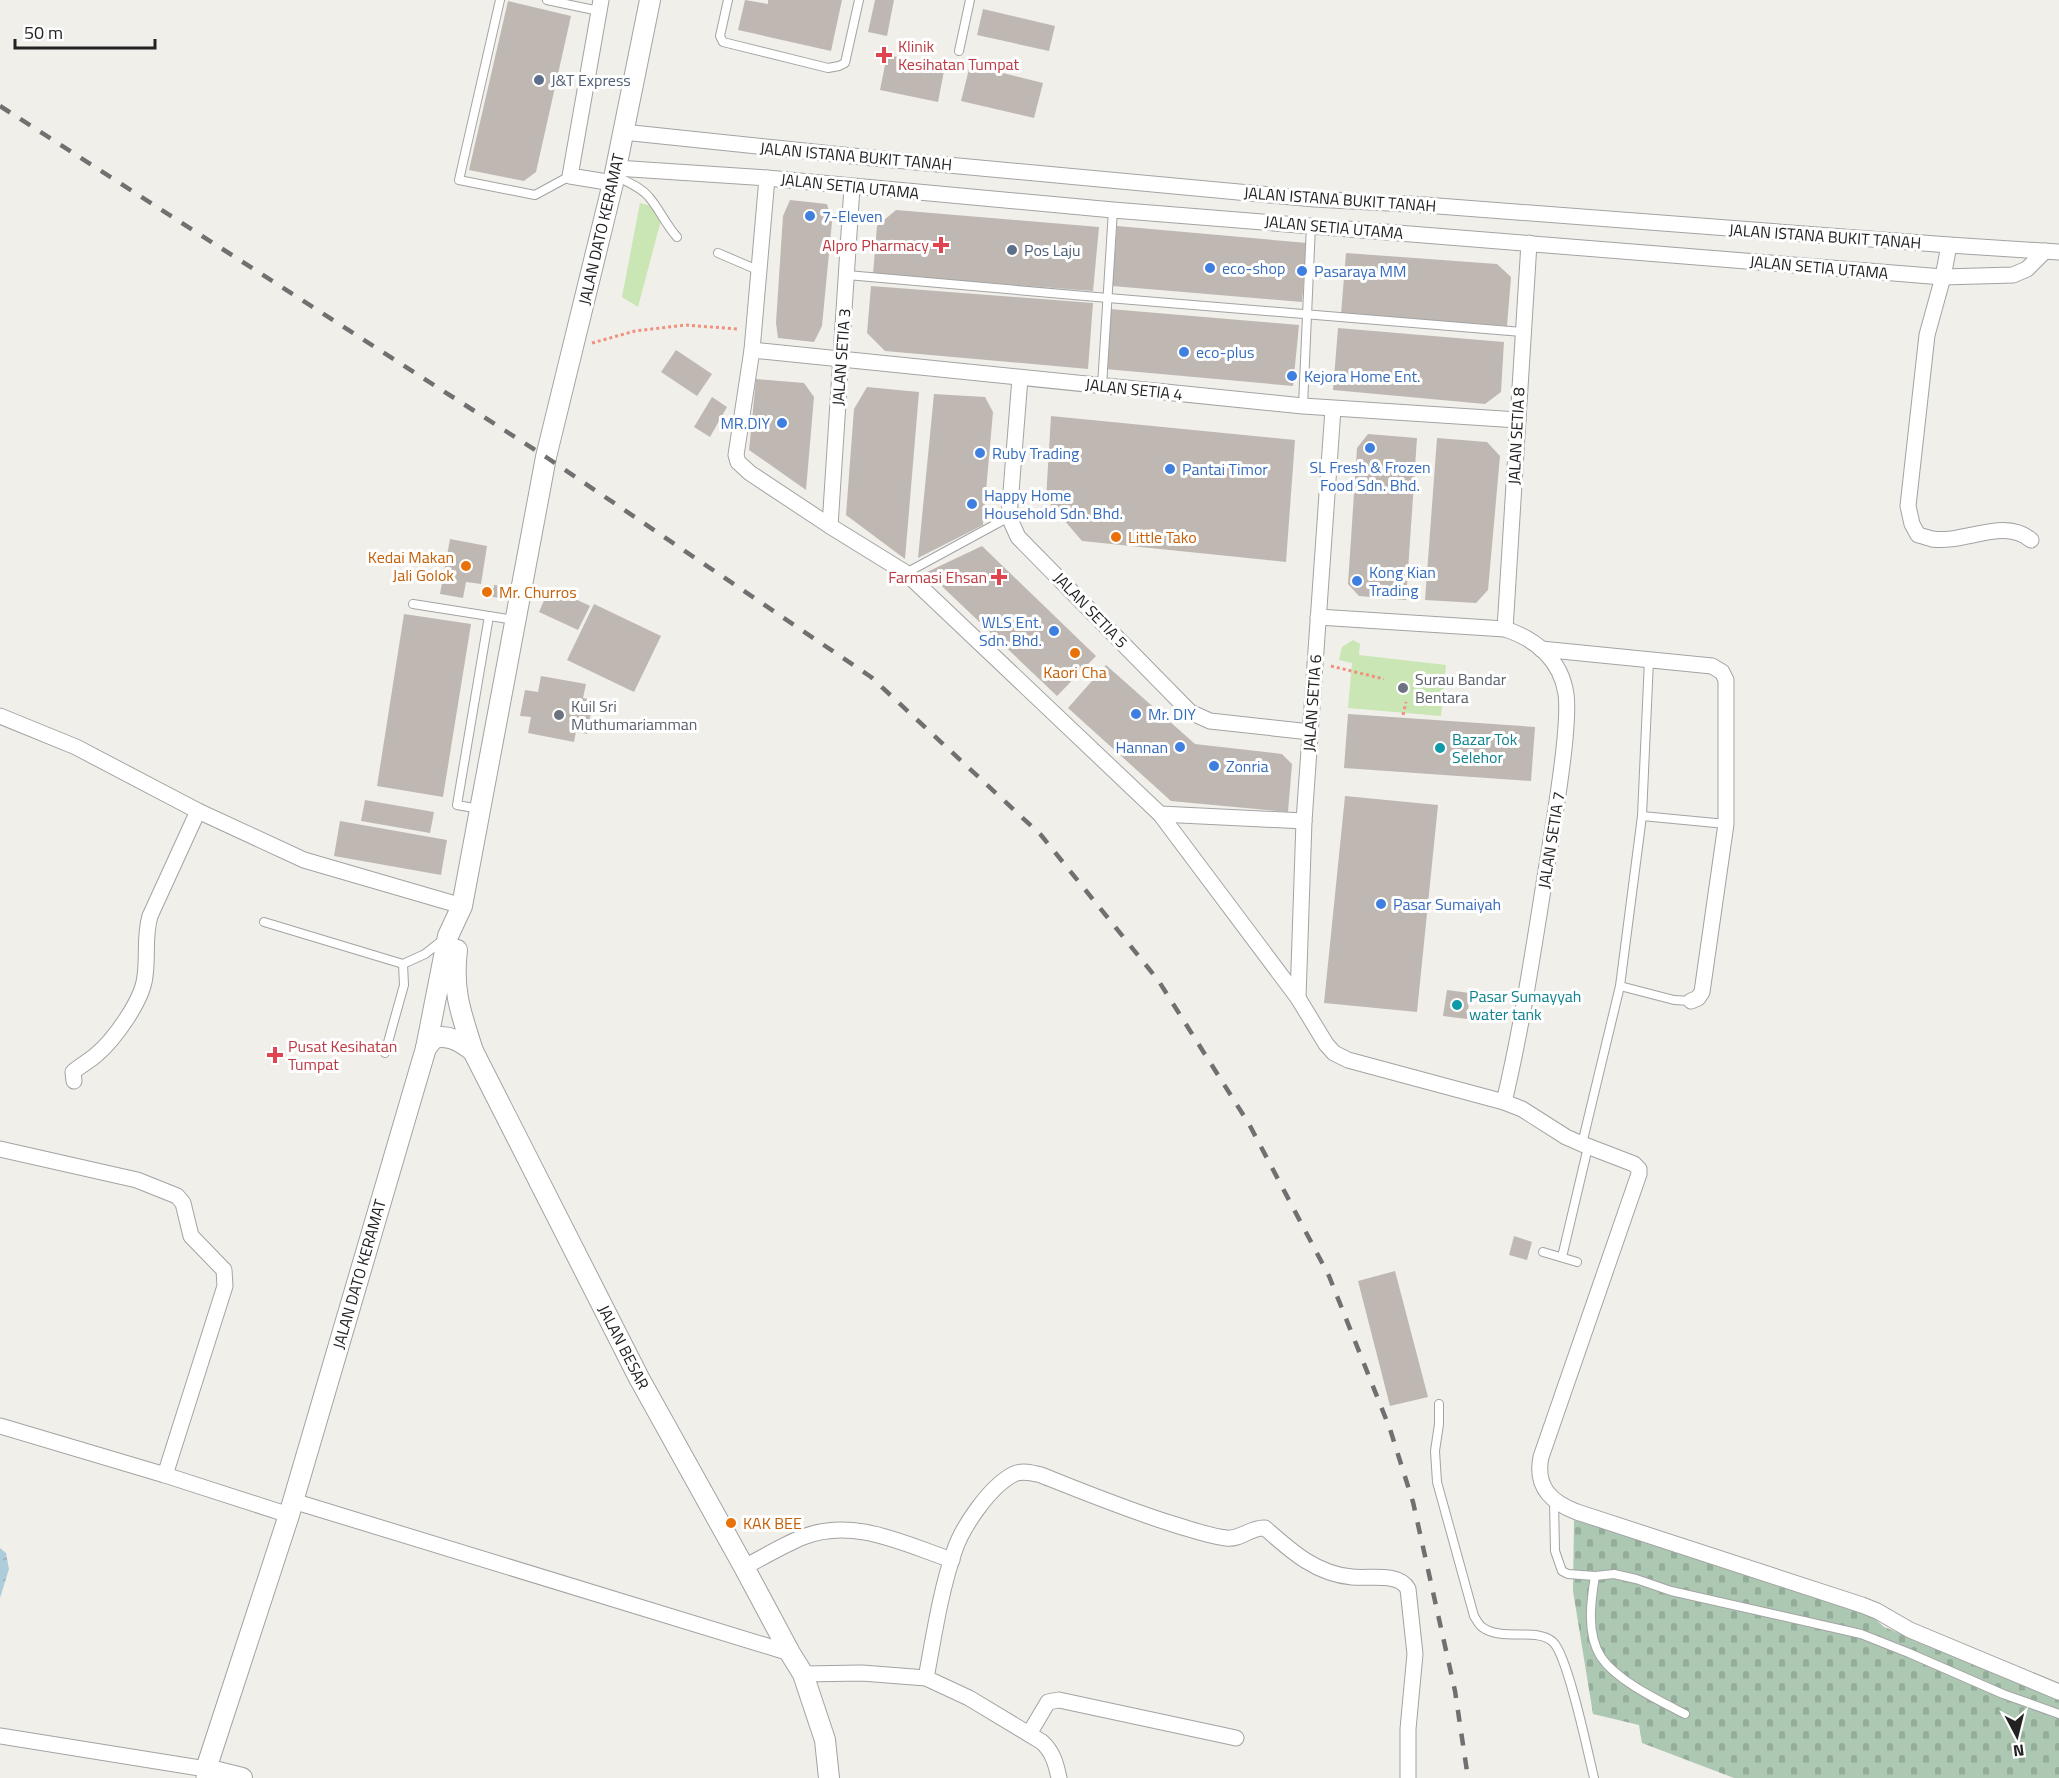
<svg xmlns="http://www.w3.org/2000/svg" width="2059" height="1778" font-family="'Titillium Web',sans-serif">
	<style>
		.grass { fill: #c9e6b4 }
		.cemetery { fill: url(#cemetery-stones) }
		.water { fill: url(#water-ripples) }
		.building { fill: #bfb8b2 }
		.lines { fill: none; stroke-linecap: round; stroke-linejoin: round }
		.service-casing { stroke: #a3a3a3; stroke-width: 10 }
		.minor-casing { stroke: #a3a3a3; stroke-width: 17 }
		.tertiary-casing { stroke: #a3a3a3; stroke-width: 22 }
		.path { stroke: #ef917d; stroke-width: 3; stroke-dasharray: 3 3; stroke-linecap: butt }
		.service { stroke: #fff; stroke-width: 8 }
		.minor { stroke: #fff; stroke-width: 15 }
		.tertiary { stroke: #fff; stroke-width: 20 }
		.rail { stroke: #707070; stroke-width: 4.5; stroke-dasharray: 12 12; stroke-linecap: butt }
		.health-dot { fill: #e0444e; stroke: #fff; stroke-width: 2 }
		.service-dot { fill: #5c6f8a; stroke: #fff; stroke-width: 2 }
		.shop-dot { fill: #3f7fe0; stroke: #fff; stroke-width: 2 }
		.food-dot { fill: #e8710a; stroke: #fff; stroke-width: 2 }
		.worship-dot { fill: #6b7280; stroke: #fff; stroke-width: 2 }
		.culture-dot { fill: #0f9aa8; stroke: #fff; stroke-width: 2 }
		.labels { text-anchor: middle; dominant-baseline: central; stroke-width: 6; stroke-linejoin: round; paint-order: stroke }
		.health-label { font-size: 16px; fill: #be3a42; stroke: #fff; text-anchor: start }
		.service-label { font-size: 16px; fill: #4e5e75; stroke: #fff; text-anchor: start }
		.street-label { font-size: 16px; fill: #222; stroke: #fff }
		.shop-label { font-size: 16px; fill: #366cbe; stroke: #fff; text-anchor: start }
		.food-label { font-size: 16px; fill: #c56008; stroke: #fff; text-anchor: start }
		.worship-label { font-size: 16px; fill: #5b616d; stroke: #fff; text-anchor: start }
		.culture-label { font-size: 16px; fill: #0d838f; stroke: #fff; text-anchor: start }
	</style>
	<defs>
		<pattern id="cemetery-stones" width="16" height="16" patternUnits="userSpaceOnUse" patternTransform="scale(1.5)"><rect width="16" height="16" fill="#acc8b3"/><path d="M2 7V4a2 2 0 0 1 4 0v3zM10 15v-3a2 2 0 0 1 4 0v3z" fill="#94ac9a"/></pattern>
		<pattern id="water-ripples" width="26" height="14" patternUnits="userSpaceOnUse" patternTransform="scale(1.5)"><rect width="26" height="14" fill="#aecddb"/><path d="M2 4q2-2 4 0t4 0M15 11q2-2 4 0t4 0" fill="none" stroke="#95b0bc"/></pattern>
	</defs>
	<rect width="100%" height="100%" fill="#f1efea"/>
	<g class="grass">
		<path d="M640,203L664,209L638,307L622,297Z"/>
		<path d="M1353,640L1360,644L1359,655L1446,665L1441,716L1348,708L1352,663L1339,660L1342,647Z"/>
	</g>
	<path class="cemetery" d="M1574,1517L1869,1613L1884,1627L2059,1697V1778H1734L1642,1743L1639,1725L1593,1714L1573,1591Z"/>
	<path class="water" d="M0,1548L6,1553L9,1569L0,1598Z"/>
	<g class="building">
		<path d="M745,0L768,4V0H842L831,51L738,30Z"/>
		<path d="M875,0H894L887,36L868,32Z"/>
		<path d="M508,1L571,16L536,172L524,181L469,170Z"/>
		<path d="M983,9L1055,26L1049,51L977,35Z"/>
		<path d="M887,55L945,66L938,102L880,90Z"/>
		<path d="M970,65L1043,83L1034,118L961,101Z"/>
		<path d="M790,200L827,204L832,222L822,326L814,342L778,338L776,323L783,216Z"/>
		<path d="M896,210L1099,227L1093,291L873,274L877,226Z"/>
		<path d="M1117,226L1307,243L1302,302L1112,286Z"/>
		<path d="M1346,253L1497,264L1511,277L1507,326L1341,314Z"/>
		<path d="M871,286L1093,303L1088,369L885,351L867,333Z"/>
		<path d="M1110,309L1299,325L1293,386L1105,369Z"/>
		<path d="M1338,328L1504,342L1501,392L1485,404L1333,390Z"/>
		<path d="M676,350L712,374L697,396L661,372Z"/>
		<path d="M756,379L804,383L814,397L806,490L749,450Z"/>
		<path d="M867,387L919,392L905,559L846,515L854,409Z"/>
		<path d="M934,394L985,397L993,412L983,525L918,558Z"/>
		<path d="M712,397L727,407L710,437L694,427Z"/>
		<path d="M1051,416L1295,440L1286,562L1082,541L1046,499Z"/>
		<path d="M1368,434L1417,438L1406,600L1359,596L1348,584L1357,448Z"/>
		<path d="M1437,438L1487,442L1500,456L1488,590L1476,603L1425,600Z"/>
		<path d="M450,539L487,546L481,584L466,582L463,598L440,594Z"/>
		<path d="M982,546L1096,656L1057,696L927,572Z"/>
		<path d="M494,585L501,586L499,598L482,595L483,586L494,588Z"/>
		<path d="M550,587L590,606L578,630L539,612Z"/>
		<path d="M594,604L661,636L634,692L567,660Z"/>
		<path d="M404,614L471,624L443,797L377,786Z"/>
		<path d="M1106,665L1195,744L1282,754L1292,764L1288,812L1171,801L1068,708Z"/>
		<path d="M541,676L586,684L583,698L593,700L587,734L576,732L574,742L528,733L531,717L520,716L525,690L538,692Z"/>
		<path d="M1348,714L1535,727L1531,781L1344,768Z"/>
		<path d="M1345,796L1438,805L1417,1012L1324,1003Z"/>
		<path d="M365,800L434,812L430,833L361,821Z"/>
		<path d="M340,821L447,840L441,875L334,856Z"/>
		<path d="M1447,990L1470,993L1467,1019L1443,1016Z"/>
		<path d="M1514,1236L1532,1242L1527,1260L1509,1255Z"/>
		<path d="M1395,1271L1428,1397L1390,1406L1358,1281Z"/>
	</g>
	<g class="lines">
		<defs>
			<g id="service">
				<path d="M500,0L459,180L535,195L570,176"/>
				<path d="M547,0L599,11"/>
				<path d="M728,0L720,36L723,42L828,68L839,66L845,63L859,0"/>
				<path d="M959,51L970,0"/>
				<path d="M616,176C627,182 641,187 649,197C660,210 666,225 677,237"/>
				<path d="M718,253L760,271"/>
				<path d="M847,275L1108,298L1522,332"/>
				<path d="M1102,386L1113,210"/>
				<path d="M1303,406L1311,225"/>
				<path d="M906,573L1009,517"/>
				<path d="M413,604L489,616"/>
				<path d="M480,809L457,805L489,616L515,620"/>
				<path d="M1642,816L1726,824"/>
				<path d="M264,922L403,964L425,954L444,939"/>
				<path d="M1620,986L1674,1000L1691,1001"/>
				<path d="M385,1053L404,985L403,964"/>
				<path d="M1582,1144L1620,986L1642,816L1649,660"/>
				<path d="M1543,1252L1577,1262"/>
				<path d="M1562,1257L1588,1147"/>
				<path d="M1439,1404V1424L1435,1451L1437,1482L1474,1616C1476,1619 1479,1625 1482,1627C1502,1642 1537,1627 1553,1642C1568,1656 1588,1753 1594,1778"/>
				<path d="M1554,1501L1555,1551L1562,1571L1568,1574L1595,1576L1614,1574L1636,1579L1671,1591L1861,1634L1909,1653L2003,1694L2059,1714"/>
				<path d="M1595,1576C1591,1600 1586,1634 1601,1657C1617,1681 1660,1701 1685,1714"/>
			</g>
			<g id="minor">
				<path d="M601,0L570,176L613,183"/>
				<path d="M623,132L862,157L1314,199L1425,205L1949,245L2059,252"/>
				<path d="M616,168L767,178L1113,210L1943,277L2013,275L2027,269L2045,251"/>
				<path d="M767,178L752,350L736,455L738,462L750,473L830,526L906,573L1160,814L1298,998L1326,1044L1334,1053L1348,1060L1504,1102C1525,1014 1537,924 1552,834C1557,802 1562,771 1565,739C1566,725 1568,709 1566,694C1561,660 1536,639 1505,629L1318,617"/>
				<path d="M1949,245L1943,277L1927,335L1908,506L1912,524L1918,535C1923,536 1928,538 1932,539C1964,544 2004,517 2031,540"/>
				<path d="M752,350L1303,406L1518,420"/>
				<path d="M1020,378L1009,517L1018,537L1190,712L1210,721L1310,732"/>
				<path d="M830,526L852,187"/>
				<path d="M1505,629L1529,243"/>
				<path d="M1541,649L1712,666L1722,672L1726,680V824L1702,992L1698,998L1691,1001"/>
				<path d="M0,716L76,747L198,811L304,860L462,906"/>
				<path d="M1160,814L1304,821"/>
				<path d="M1298,998L1304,821L1333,409"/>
				<path d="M74,1081L73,1072C80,1066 89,1061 96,1055C114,1040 143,1000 145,976C148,956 144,936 150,916L198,811"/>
				<path d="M1504,1102L1522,1109L1566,1137L1582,1144L1634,1164L1639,1169V1174L1541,1457C1535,1486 1550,1502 1577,1512L1862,1605L1877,1611L1910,1630L2059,1692"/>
				<path d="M0,1149L137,1180L177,1196L183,1203L191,1236L224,1270L225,1286L165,1475"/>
				<path d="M0,1426L165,1475L289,1515"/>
				<path d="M293,1501L790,1653"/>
				<path d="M744,1567C764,1557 783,1545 803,1537C853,1517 904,1544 952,1560"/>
				<path d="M803,1674L862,1673L926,1678L969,1698L1042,1742C1053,1752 1056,1764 1059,1778"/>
				<path d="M926,1678C934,1636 940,1593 954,1552C962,1527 990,1486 1014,1474C1023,1470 1033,1473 1041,1475C1086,1493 1130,1511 1176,1525C1193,1530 1209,1536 1226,1538C1241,1540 1250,1527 1265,1528C1291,1551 1316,1574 1352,1577C1369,1579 1399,1572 1408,1589L1415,1654L1408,1729V1778"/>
				<path d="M1029,1734L1048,1702L1059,1700L1236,1738"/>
				<path d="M0,1736L206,1769L204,1778"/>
			</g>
			<g id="tertiary">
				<path d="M457,950C452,991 461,1013 473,1051L639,1378L744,1567L790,1653L803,1674L825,1740L829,1778"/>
				<path d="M426,1048L434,1038C449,1034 461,1042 473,1051"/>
				<path d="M242,1778L206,1769L289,1515L426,1048L448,936L462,906L546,457L613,183L650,0"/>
			</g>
		</defs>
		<use href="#service" class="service-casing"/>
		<use href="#minor" class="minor-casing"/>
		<use href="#tertiary" class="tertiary-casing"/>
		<g class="path">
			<path d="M592,343L635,331L686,325L737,329"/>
			<path d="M1331,666L1384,679"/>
			<path d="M1403,715L1406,702"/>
		</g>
		<use href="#service" class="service"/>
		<use href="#minor" class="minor"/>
		<use href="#tertiary" class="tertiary"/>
		<path class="rail" d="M0,106L546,457L871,677L1041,835L1158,980L1249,1124L1329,1276L1390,1429L1413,1502L1455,1691L1468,1778"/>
	</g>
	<g class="health-dot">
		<path d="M881 46h6v6h6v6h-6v6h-6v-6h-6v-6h6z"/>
		<path d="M938 236h6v6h6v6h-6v6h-6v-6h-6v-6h6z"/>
		<path d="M996 568h6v6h6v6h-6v6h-6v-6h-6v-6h6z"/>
		<path d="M272 1046h6v6h6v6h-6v6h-6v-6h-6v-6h6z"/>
	</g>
	<g class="service-dot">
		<circle cx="539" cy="80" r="6"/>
		<circle cx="1012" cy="250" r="6"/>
	</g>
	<g class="shop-dot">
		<circle cx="810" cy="216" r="6"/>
		<circle cx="1210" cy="268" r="6"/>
		<circle cx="1302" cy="271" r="6"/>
		<circle cx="1184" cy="352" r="6"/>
		<circle cx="1292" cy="376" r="6"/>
		<circle cx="782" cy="423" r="6"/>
		<circle cx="1370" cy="448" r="6"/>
		<circle cx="980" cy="453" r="6"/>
		<circle cx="1170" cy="469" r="6"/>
		<circle cx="972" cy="504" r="6"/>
		<circle cx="1357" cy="581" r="6"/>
		<circle cx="1054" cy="631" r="6"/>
		<circle cx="1136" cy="714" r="6"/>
		<circle cx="1180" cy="747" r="6"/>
		<circle cx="1214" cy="766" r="6"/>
		<circle cx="1381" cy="904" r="6"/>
	</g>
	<g class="food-dot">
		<circle cx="1116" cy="537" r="6"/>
		<circle cx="466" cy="566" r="6"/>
		<circle cx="487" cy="592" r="6"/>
		<circle cx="1075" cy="653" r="6"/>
		<circle cx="731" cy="1523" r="6"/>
	</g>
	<g class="worship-dot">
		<circle cx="1403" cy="688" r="6"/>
		<circle cx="559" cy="715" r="6"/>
	</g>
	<g class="culture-dot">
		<circle cx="1440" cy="748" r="6"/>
		<circle cx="1457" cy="1005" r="6"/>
	</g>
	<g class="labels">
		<g class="health-label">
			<text x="898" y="46">Klinik<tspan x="898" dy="18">Kesihatan Tumpat</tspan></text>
			<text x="929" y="245" text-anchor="end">Alpro Pharmacy</text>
			<text x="987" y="577" text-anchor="end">Farmasi Ehsan</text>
			<text x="288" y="1046">Pusat Kesihatan<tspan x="288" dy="18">Tumpat</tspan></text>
		</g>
		<g class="service-label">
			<text x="551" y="80">J&amp;T Express</text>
			<text x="1024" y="250">Pos Laju</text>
		</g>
		<g class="street-label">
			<text transform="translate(856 156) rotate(5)">JALAN ISTANA BUKIT TANAH</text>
			<text transform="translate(850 186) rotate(6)">JALAN SETIA UTAMA</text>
			<text transform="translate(1340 199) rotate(4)">JALAN ISTANA BUKIT TANAH</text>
			<text transform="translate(1334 227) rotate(5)">JALAN SETIA UTAMA</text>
			<text transform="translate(601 229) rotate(-77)">JALAN DATO KERAMAT</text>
			<text transform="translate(1825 236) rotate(4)">JALAN ISTANA BUKIT TANAH</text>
			<text transform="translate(1819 267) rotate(5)">JALAN SETIA UTAMA</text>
			<text transform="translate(841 357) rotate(-86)">JALAN SETIA 3</text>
			<text transform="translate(1134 389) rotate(6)">JALAN SETIA 4</text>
			<text transform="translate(1516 436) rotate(-87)">JALAN SETIA 8</text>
			<text transform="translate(1091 610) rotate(46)">JALAN SETIA 5</text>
			<text transform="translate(1312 703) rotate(-86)">JALAN SETIA 6</text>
			<text transform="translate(1551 840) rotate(-81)">JALAN SETIA 7</text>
			<text transform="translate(359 1274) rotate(-74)">JALAN DATO KERAMAT</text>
			<text transform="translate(624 1347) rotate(63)">JALAN BESAR</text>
		</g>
		<g class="shop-label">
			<text x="822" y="216">7-Eleven</text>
			<text x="1222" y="268">eco-shop</text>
			<text x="1314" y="271">Pasaraya MM</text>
			<text x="1196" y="352">eco-plus</text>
			<text x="1304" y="376">Kejora Home Ent.</text>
			<text x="770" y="423" text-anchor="end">MR.DIY</text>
			<text x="992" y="453">Ruby Trading</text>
			<text x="1370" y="467" text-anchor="middle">SL Fresh &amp; Frozen<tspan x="1370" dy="18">Food Sdn. Bhd.</tspan></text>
			<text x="1182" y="469">Pantai Timor</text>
			<text x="984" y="495">Happy Home<tspan x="984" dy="18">Household Sdn. Bhd.</tspan></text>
			<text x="1369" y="572">Kong Kian<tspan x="1369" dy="18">Trading</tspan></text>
			<text x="1042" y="622" text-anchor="end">WLS Ent.<tspan x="1042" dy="18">Sdn. Bhd.</tspan></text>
			<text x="1148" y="714">Mr. DIY</text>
			<text x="1168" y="747" text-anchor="end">Hannan</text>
			<text x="1226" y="766">Zonria</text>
			<text x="1393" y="904">Pasar Sumaiyah</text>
		</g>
		<g class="food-label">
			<text x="1128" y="537">Little Tako</text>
			<text x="454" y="557" text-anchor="end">Kedai Makan<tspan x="454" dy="18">Jali Golok</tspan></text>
			<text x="499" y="592">Mr. Churros</text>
			<text x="1075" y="672" text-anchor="middle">Kaori Cha</text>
			<text x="743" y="1523">KAK BEE</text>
		</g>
		<g class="worship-label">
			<text x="1415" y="679">Surau Bandar<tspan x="1415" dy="18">Bentara</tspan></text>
			<text x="571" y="706">Kuil Sri<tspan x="571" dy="18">Muthumariamman</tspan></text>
		</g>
		<g class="culture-label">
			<text x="1452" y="739">Bazar Tok<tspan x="1452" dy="18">Selehor</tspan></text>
			<text x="1469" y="996">Pasar Sumayyah<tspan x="1469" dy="18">water tank</tspan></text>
		</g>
	</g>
	<g transform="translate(2017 1736) rotate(173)" stroke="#ffffff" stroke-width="4.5" paint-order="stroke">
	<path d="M0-4.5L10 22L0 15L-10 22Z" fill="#222222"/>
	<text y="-9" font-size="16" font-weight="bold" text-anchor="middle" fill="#222222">N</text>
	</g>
	<path d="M15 39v9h140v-9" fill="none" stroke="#222222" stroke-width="3"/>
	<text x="24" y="39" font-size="18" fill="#222222" stroke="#ffffff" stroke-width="4.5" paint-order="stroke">50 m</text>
</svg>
